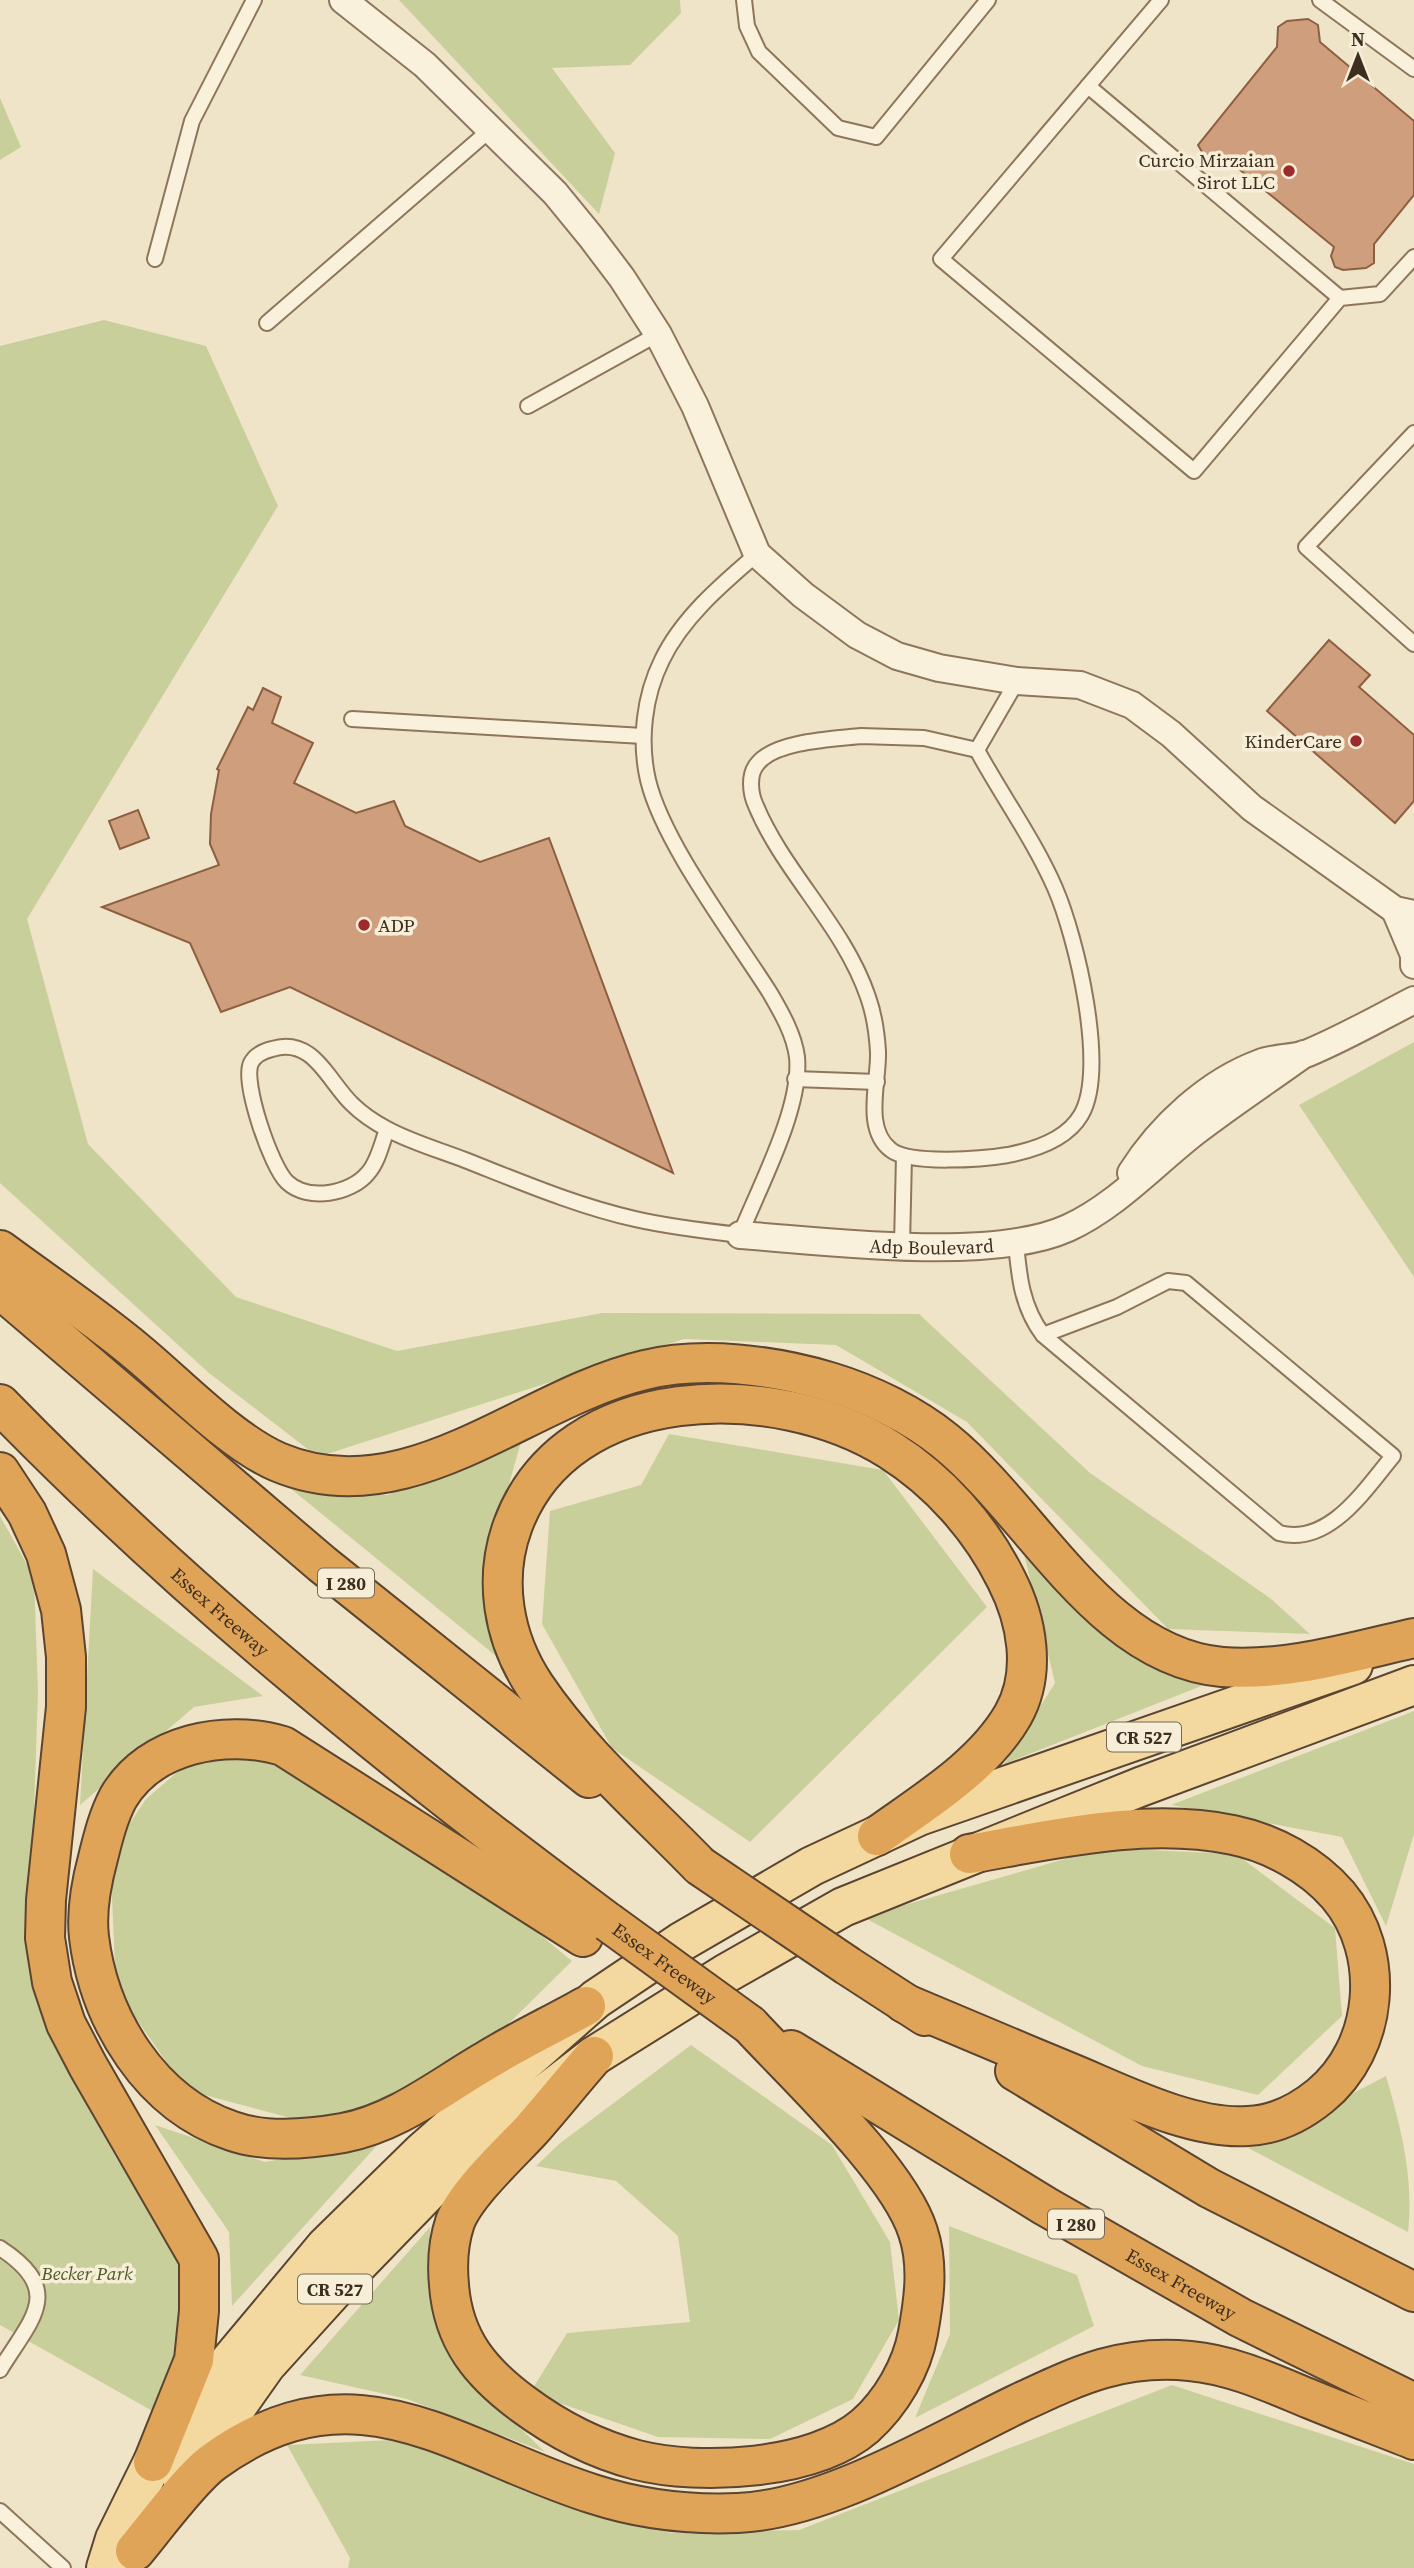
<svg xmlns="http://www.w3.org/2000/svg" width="1414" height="2568" font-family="'Source Serif 4',serif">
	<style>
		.green { fill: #c9cf9b }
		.building { fill: #cf9f7d; stroke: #8d5f41; stroke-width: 2 }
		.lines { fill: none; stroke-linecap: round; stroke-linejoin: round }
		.lane-casing { stroke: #8d765c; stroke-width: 18 }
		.street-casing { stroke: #8d765c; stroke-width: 30 }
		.primary-casing { stroke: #5b4430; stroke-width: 42 }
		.highway-casing { stroke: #5b4430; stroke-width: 42 }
		.lane { stroke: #faf1dc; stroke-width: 14 }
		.street { stroke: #faf1dc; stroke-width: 26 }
		.primary { stroke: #f3d9a0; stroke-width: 38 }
		.highway { stroke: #e0a458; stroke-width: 38 }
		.highway-bridge-casing { stroke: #5b4430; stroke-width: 42; stroke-linecap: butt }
		.highway-bridge { stroke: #e0a458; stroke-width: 38 }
		.poi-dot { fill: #9e2a2b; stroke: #f7eed8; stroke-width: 2.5 }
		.labels { text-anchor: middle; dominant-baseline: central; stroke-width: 7; stroke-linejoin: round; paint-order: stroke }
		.shield { fill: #f7eed8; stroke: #756857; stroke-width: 2 }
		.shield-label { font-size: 18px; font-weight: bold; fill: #3d2e20 }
		.poi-label { font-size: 19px; fill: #3d2e20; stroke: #f7eed8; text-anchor: end }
		.street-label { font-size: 19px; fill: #3d2e20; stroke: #f7eed8 }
		.park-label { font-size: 19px; font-style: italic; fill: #4d5a26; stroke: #f7eed8 }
	</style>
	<rect width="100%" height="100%" fill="#f0e4c8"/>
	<g class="green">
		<path d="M399,0H680L681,13L630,65L552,68L615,153L599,214Z"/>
		<path d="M0,98L21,147L0,160Z"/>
		<path d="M104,320L206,346L278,506L27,919L88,1144L236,1297L397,1351L602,1313L919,1314L1090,1473L1270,1598L1310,1634L1168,1629L967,1422L836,1345L684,1339L318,1457L209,1373L0,1183V346Z"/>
		<path d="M1414,1042V1277L1299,1105Z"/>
		<path d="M669,1434L883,1470L987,1607L750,1842L612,1748L542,1624L550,1511L641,1485Z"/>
		<path d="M522,1438L483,1577L496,1656L290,1488L388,1495Z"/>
		<path d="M0,1516L34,1577L38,1692L29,1963L62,2059L115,2156L188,2269L189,2321L156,2413L0,2325Z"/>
		<path d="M1023,1550L1113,1641L1204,1685L1004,1764L1055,1683Z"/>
		<path d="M93,1569L263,1696L194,1707L80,1805Z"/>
		<path d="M1414,1711V1834L1386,1926L1342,1837L1171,1805Z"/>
		<path d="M196,1756L276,1763L467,1875L572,1961L487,2045L370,2111L317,2125L186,2090L116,1990L110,1853L146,1799Z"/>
		<path d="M1103,1848L1236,1854L1335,1928L1342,2016L1258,2095L1142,2066L863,1917Z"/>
		<path d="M691,2045L832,2145L890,2242L899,2320L853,2399L770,2439L658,2437L530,2393L567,2333L690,2322L678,2236L616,2181L536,2166L559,2144Z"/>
		<path d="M1386,2076C1401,2128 1414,2178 1408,2232L1248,2148Z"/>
		<path d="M155,2125L265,2162L380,2142L232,2306L229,2232Z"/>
		<path d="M949,2226L1077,2275L1094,2326L915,2418L950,2334Z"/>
		<path d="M430,2227V2299L454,2364L545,2452L407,2399L300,2375Z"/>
		<path d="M1172,2385L1414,2464V2568H348L350,2558L287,2445L412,2439L566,2502L671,2533L799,2530Z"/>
	</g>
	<g class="building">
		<path d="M1308,19L1318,25L1320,42L1414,121V195L1374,244V263L1366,268L1343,270L1335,267L1331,256L1334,247L1223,156L1206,159L1198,145L1277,47L1278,27L1287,21Z"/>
		<path d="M1329,640L1370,675L1359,687L1414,735V801L1395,823L1267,711Z"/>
		<path d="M263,688L281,697L272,723L313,743L294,783L356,813L394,801L405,826L480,862L549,838L673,1173L290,987L221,1012L190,943L102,907L219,865L210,844L211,814L219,770L217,769L248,707L253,710Z"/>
		<path d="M138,810L149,838L120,849L109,821Z"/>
	</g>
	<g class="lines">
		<defs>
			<g id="lane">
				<path d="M744,0L747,26L759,52L838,128L876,137L988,0"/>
				<path d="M1161,0L941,259L1194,471L1340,298L1380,294L1414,257"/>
				<path d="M1320,0L1414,69"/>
				<path d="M1088,86L1340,298"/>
				<path d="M155,259L192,121L254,0"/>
				<path d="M267,323L491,129"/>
				<path d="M528,406L658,334"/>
				<path d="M1414,433L1306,547L1414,644"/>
				<path d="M352,719L643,736"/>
				<path d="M861,736L924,738L977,750C1002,796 1034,840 1055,888C1076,936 1108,1069 1081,1115C1067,1139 1034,1150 1008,1155C984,1159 910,1165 891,1150C863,1129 879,1082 878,1052C877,1034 874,1014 868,997C844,926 784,873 756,806C750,793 748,774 758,763C776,741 834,739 861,736Z"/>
				<path d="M977,750L1017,681"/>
				<path d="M795,1079L877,1082"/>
				<path d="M387,1129C382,1143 378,1162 368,1173C351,1194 308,1202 287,1182C271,1167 242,1082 251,1063C255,1055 264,1051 272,1049C313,1036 328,1081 352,1104C362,1114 374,1122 387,1129C411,1142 439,1150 465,1160C521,1182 577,1206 635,1219C670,1227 705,1231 740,1235C759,1187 802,1108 797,1057C794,1034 781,1012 770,993C734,936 663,843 648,780C639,741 644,696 662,660C682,618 722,584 757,554"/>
				<path d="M1016,1243C1019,1277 1022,1307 1043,1335L1279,1533C1329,1547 1366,1488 1393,1456L1186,1283L1168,1281L1117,1307L1043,1335"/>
				<path d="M902,1245L904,1156"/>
				<path d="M0,2248C66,2291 31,2319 0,2370"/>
				<path d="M0,2511L63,2568"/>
			</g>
			<g id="street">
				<path d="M343,0L425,65L555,193L591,237L622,278L658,334L695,406L757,554L803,595L857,635L897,656L939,668L1017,681L1080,685L1132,705L1171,734L1252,808L1395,910L1414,914"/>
				<path d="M1395,910L1414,955V965"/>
				<path d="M1131,1173C1160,1127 1208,1082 1260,1063C1275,1057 1293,1059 1308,1053C1344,1038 1379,1018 1414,1000"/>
				<path id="s1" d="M740,1235C826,1241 991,1263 1068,1228C1116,1206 1154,1164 1195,1132C1230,1105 1268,1080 1304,1054"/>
			</g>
			<g id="primary">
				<path d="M183,2483L266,2365L353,2269L457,2162L594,2056L725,1974L843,1907L1140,1787L1414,1685"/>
				<path d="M106,2568L115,2539L153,2462L204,2392L326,2246L422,2152L596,1999L681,1942L812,1866L919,1816L1353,1665"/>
			</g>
			<g id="highway">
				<path d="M0,1250C46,1284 94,1316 137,1352C177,1385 231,1442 278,1462C408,1517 524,1398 645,1370C703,1356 773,1365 830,1382C870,1394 913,1415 945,1441C1033,1512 1100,1656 1222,1667C1287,1672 1351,1652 1414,1638"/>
				<path d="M0,1289L322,1564L589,1778"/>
				<path id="s2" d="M0,1404C186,1595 394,1763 608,1922"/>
				<path d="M0,1472L27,1513L46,1554L61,1610L66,1657V1707L46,1900L45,1938L52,1982L66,2024L88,2066L199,2259V2311L194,2360L153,2462"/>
				<path d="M700,1866C645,1809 580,1753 535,1686C503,1638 493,1579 513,1525C567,1380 776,1378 890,1450C939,1481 980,1527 1006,1579C1027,1620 1037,1673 1013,1715C983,1767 924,1802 877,1836"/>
				<path d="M583,1937L283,1746C226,1729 150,1743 118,1798C108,1817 103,1838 98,1858C91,1884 86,1911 89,1937C99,2020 151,2104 232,2131C266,2143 309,2139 343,2133C397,2123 442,2086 489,2059C520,2040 554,2024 586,2006"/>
				<path d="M848,1966L925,2016"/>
				<path d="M904,2003C959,2026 1015,2050 1071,2073C1122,2094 1192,2130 1248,2126C1276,2125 1299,2113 1320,2096C1379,2048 1387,1953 1338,1895C1312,1865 1272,1843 1233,1835C1146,1817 1055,1839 969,1854"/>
				<path id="s3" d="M791,2050L1045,2206L1241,2318L1414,2403"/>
				<path d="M594,2056C573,2080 553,2105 532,2129C510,2153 466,2193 455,2222C448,2243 447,2264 449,2285C453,2340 481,2373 523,2404C558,2430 595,2449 637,2460C700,2476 814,2470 865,2426C891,2403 912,2367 918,2333C924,2300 929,2265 918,2232C899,2171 796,2075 750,2025"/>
				<path d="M1015,2071L1209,2188L1414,2292"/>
				<path d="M135,2551C155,2527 190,2479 213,2462C356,2358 454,2450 593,2494C639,2509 690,2515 738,2513C828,2509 936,2443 1017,2404C1077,2376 1121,2354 1190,2361C1233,2365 1271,2383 1310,2399C1344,2413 1379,2426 1414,2440"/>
			</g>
		</defs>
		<use href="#lane" class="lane-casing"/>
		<use href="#street" class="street-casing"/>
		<use href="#primary" class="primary-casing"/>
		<use href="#highway" class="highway-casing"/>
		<use href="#lane" class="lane"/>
		<use href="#street" class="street"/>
		<use href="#primary" class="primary"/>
		<use href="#highway" class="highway"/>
		<defs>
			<g id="highway-bridge">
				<path d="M700,1866L848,1966"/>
				<path id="s4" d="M608,1922L750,2025"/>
			</g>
		</defs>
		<use href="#highway-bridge" class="highway-bridge-casing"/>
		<use href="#highway-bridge" class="highway-bridge"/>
	</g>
	<g class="poi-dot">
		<circle cx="1289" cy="171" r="7"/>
		<circle cx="1356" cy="741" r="7"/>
		<circle cx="364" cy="925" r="7"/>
	</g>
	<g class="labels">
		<g class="shield">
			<rect x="318" y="1568.5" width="56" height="29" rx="5"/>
			<rect x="1107" y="1722.5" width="74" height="29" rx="5"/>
			<rect x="1048" y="2209.5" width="56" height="29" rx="5"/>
			<rect x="298" y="2274.5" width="74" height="29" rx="5"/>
		</g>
		<g class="shield-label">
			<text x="346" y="1583">I 280</text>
			<text x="1144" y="1737">CR 527</text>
			<text x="1076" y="2224">I 280</text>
			<text x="335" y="2289">CR 527</text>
		</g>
		<g class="poi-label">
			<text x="1275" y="160">Curcio Mirzaian<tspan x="1275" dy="22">Sirot LLC</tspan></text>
			<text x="1342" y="741">KinderCare</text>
			<text x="378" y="925" text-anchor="start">ADP</text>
		</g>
		<g class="street-label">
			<text stroke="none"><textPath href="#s1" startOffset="192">Adp Boulevard</textPath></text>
			<text stroke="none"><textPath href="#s2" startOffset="303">Essex Freeway</textPath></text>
			<text stroke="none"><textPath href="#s4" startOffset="70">Essex Freeway</textPath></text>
			<text stroke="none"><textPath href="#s3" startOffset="455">Essex Freeway</textPath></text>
		</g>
		<g class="park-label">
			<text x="87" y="2273">Becker Park</text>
		</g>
	</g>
	<g transform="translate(1358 56)" stroke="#f7eed8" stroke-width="5" paint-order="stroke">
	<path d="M0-5L12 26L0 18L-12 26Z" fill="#3d2e20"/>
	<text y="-10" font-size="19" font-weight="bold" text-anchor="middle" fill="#3d2e20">N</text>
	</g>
</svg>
